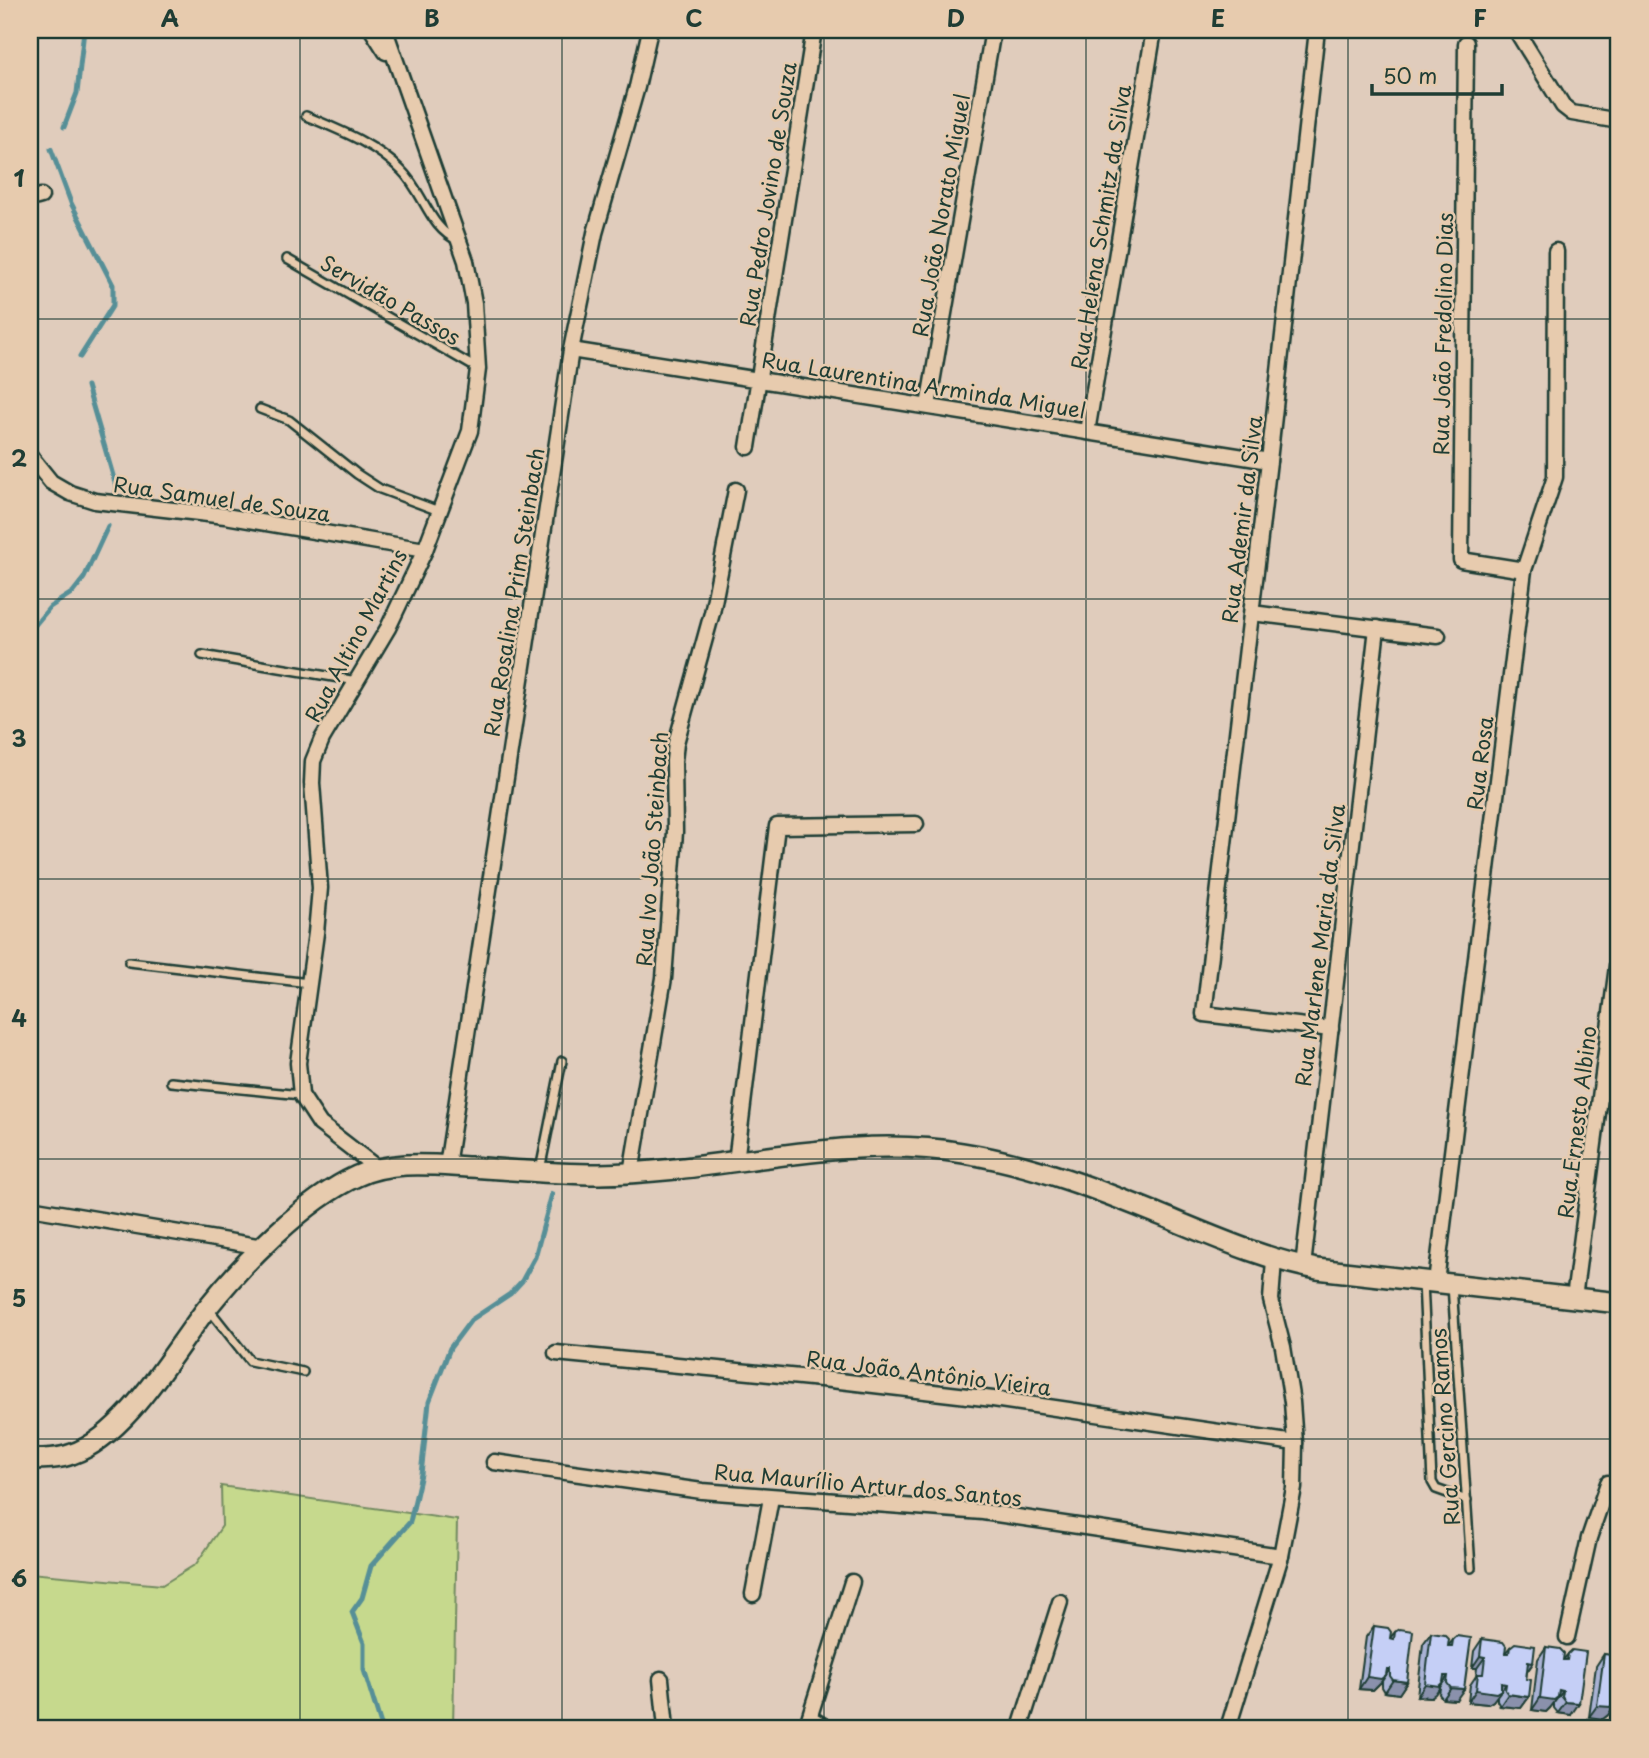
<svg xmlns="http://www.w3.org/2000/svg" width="1649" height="1758" font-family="'Playpen Sans',sans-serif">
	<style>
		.grass { fill: #c6d98d; stroke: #728b60; stroke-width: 2 }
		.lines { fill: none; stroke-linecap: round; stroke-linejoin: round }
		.stream { stroke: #568f97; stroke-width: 5 }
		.lane-casing { stroke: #1f3d34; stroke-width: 12 }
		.street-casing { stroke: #1f3d34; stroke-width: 19 }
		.secondary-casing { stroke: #1f3d34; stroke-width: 24 }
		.lane { stroke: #e7cbae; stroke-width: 7 }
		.street { stroke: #e7cbae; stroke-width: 14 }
		.secondary { stroke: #e7cbae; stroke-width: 19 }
		.wall { fill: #a9b2d4; stroke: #1f3d34; stroke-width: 2 }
		.shaded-wall { fill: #8a91ac; stroke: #1f3d34; stroke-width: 2 }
		.building { fill: #c5cff6; stroke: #1f3d34; stroke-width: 2 }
		.grid { fill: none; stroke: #1f3d34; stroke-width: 2; stroke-opacity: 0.55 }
		.labels { text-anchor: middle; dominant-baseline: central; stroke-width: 5; stroke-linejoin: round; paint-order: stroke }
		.street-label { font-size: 21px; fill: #1f3d34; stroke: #e7cbae }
		.neatline { fill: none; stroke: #1f3d34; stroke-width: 2.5 }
		.grid-label { font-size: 23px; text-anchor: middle; font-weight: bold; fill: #1f3d34 }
	</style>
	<rect width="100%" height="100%" fill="#e0ccbc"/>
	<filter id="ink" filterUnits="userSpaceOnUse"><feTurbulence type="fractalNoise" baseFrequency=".0143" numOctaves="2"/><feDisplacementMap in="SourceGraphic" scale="14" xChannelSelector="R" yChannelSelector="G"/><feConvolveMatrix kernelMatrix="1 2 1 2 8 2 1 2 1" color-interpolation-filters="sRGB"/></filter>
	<g filter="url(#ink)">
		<path class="grass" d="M221,1486L457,1520L453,1728H30V1573L162,1585L196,1564L222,1526Z"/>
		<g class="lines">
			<g class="stream">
				<path d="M64,127L77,93L84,30"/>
				<path d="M51,149L71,203L113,285V305L80,357"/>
				<path d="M87,386L116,486V497"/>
				<path d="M30,631L50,607L73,592L84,578L108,526"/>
				<path d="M382,1728L364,1670V1643L352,1612L362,1598L371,1566L410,1522L421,1474L429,1402L450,1348L471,1320L510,1294L522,1281L535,1257L552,1194"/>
			</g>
			<defs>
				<g id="lane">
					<path d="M306,116C341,131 374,143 401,170C424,192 429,229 459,241"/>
					<path d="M287,259L478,369"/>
					<path d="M260,409L289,420L357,474L380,489L439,511"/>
					<path d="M202,655L357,681"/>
					<path d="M129,962L309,983"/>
					<path d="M171,1082L301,1095"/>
					<path d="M540,1170L562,1061"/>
					<path d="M1423,1281L1432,1482L1436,1489L1467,1500"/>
					<path d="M1452,1285L1471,1568"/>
					<path d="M208,1308L250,1361L303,1372"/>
				</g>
				<g id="street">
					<path d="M372,30L386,52"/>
					<path d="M1317,30L1269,461L1204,1014L1331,1029"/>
					<path d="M1516,30L1563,106L1572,113L1619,121"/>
					<path d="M1466,43L1461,560L1524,570"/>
					<path d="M30,199L41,196"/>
					<path d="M571,350L1269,461"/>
					<path d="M928,406L993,30"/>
					<path d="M1087,432L1154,30"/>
					<path d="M748,447L814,30"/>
					<path d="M30,456L51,482L70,493L95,501L225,516L425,550"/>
					<path d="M1252,613L1438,636"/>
					<path d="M736,1162L777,826L916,824"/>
					<path d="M447,1166L571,350L595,233L637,87L650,30"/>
					<path d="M377,1168L320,1124L301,1095L298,1063L316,933L320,888L312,783L313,761L322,739L388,628L425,550L470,431L478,369L474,303L466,261L385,30"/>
					<path d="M631,1173L664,978L675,832L674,761L676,743L712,613L736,490"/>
					<path d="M30,1208L263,1247"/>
					<path d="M1303,1266L1377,628"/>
					<path d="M1436,1282L1524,570L1555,477L1556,251"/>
					<path d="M1574,1298L1619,951"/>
					<path d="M556,1353L831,1380L993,1399L1295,1443"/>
					<path d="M494,1462L702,1491L983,1512L1281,1556"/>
					<path d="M753,1594L771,1498"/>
					<path d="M1567,1637L1589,1538L1608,1483L1619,1485"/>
					<path d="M661,1679L666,1728"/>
					<path d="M810,1718L827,1728"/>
					<path d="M806,1728L852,1582"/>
					<path d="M1020,1728L1060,1602"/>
					<path d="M1228,1728L1281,1556L1294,1488L1295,1443L1292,1402L1283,1347L1271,1300L1274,1260"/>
				</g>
				<path id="secondary" d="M30,1459C44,1459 59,1459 72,1454C127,1435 172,1353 207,1308C243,1263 304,1200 357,1176C392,1160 432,1165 470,1167C513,1170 556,1174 599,1174C721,1173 842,1132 963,1153C1033,1164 1102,1191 1168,1218C1217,1238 1264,1259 1317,1269L1619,1303"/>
			</defs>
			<use href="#lane" class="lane-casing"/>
			<use href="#street" class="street-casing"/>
			<use href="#secondary" class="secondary-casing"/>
			<use href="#lane" class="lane"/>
			<use href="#street" class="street"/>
			<use href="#secondary" class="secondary"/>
		</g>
		<g class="wall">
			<path d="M1374,1626L1390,1638L1395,1632L1407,1682L1399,1694L1385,1692L1382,1687V1681L1373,1690L1359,1689L1366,1637Z"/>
			<path d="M1431,1633L1448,1646L1453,1640L1456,1700L1443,1699L1439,1694L1440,1688L1431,1697L1417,1696L1423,1644Z"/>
			<path d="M1482,1639L1505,1653L1510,1647L1533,1663L1527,1672L1526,1679L1529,1697L1521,1708L1500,1706L1497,1701V1695L1493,1701L1488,1704L1468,1702L1470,1685L1476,1676L1477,1668H1472L1474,1651Z"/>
			<path d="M1546,1647L1563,1660L1568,1654L1571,1715L1558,1713L1554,1708V1702L1550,1708L1546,1712L1532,1710L1538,1659Z"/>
			<path d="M1604,1654L1619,1658V1721L1615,1720L1612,1716V1709L1608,1715L1603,1719L1589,1717L1596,1666Z"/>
		</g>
		<g class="shaded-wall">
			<path d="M1480,1656L1485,1657L1477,1668H1472Z"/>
			<path d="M1528,1662L1533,1663L1525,1674Z"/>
			<path d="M1387,1669H1390L1382,1681L1373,1690L1359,1689L1367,1677Z"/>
			<path d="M1444,1676H1448L1435,1694L1431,1697L1417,1696L1425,1684Z"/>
			<path d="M1393,1680L1407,1682L1399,1694L1385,1692Z"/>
			<path d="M1501,1683L1506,1684L1493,1701L1488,1704L1468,1702L1476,1690Z"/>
			<path d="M1451,1688L1464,1689L1456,1700L1443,1699Z"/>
			<path d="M1559,1690L1563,1691L1550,1708L1546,1712L1532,1710L1540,1698Z"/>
			<path d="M1508,1694L1529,1697L1521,1708L1500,1706Z"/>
			<path d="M1616,1697L1619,1698V1699L1608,1715L1603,1719L1589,1717L1597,1706Z"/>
			<path d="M1566,1702L1579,1703L1571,1715L1558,1713Z"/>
		</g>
		<g class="building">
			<path d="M1374,1626L1388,1628L1391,1632L1390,1638L1394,1639L1395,1632L1400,1629L1413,1631L1407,1682L1393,1680L1390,1676V1669H1387L1386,1675L1381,1679L1367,1677Z"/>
			<path d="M1431,1633L1445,1635L1449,1639L1448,1646H1452L1453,1640L1457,1636L1471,1638L1464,1689L1451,1688L1447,1683L1448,1676H1444L1443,1682L1439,1686L1425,1684Z"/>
			<path d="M1482,1639L1503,1642L1506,1646L1505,1653H1509L1510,1647L1515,1643L1535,1646L1533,1663L1528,1662L1526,1679L1531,1680L1529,1697L1508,1694L1505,1690L1506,1684L1501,1683V1690L1496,1693L1476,1690L1478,1674H1483L1485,1657L1480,1656Z"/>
			<path d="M1546,1647L1560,1649L1564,1653L1563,1660H1567L1568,1654L1572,1650L1586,1652L1579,1703L1566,1702L1562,1697L1563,1691L1559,1690L1558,1697L1554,1700L1540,1698Z"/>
			<path d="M1604,1654L1618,1656L1619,1658V1698L1616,1697V1704L1611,1707L1597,1706Z"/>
		</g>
	</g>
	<path class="grid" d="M300,30V1728M562,30V1728M824,30V1728M1086,30V1728M1348,30V1728M30,319H1619M30,599H1619M30,879H1619M30,1159H1619M30,1439H1619"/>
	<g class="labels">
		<g class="street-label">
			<text transform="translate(767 194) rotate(-81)">Rua Pedro Jovino de Souza</text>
			<text transform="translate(940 215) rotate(-80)">Rua João Norato Miguel</text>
			<text transform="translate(1100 227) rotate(-81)">Rua Helena Schmitz da Silva</text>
			<text transform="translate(391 299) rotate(30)">Servidão Passos</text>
			<text transform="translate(1442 334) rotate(-89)">Rua João Fredolino Dias</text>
			<text transform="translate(924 384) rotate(9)">Rua Laurentina Arminda Miguel</text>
			<text transform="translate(222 498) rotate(8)">Rua Samuel de Souza</text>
			<text transform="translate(1241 519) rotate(-83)">Rua Ademir da Silva</text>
			<text transform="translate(513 592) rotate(-81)">Rua Rosalina Prim Steinbach</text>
			<text transform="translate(355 635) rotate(-62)">Rua Altino Martins</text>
			<text transform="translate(1479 763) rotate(-83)">Rua Rosa</text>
			<text transform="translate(651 849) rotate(-86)">Rua Ivo João Steinbach</text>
			<text transform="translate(1319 945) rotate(-83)">Rua Marlene Maria da Silva</text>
			<text transform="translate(1576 1122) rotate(-83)">Rua Ernesto Albino</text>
			<text transform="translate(929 1372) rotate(7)">Rua João Antônio Vieira</text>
			<text transform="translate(1444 1427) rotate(-94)">Rua Gercino Ramos</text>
			<text transform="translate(868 1484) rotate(5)">Rua Maurílio Artur dos Santos</text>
		</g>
	</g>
	<rect width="1649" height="1758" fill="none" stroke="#e7cbae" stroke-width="77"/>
	<path d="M1372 84v10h130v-10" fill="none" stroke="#1f3d34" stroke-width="3.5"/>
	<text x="1383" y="84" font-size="21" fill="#1f3d34" stroke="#e7cbae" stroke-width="5" paint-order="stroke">50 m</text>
	<rect x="38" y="38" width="1572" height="1682" class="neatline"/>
	<g class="grid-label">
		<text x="170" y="27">A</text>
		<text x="432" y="27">B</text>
		<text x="694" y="27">C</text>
		<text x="956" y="27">D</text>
		<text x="1218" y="27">E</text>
		<text x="1480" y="27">F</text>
		<text x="19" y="187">1</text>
		<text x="19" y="467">2</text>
		<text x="19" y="747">3</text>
		<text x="19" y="1027">4</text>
		<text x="19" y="1307">5</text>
		<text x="19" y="1587">6</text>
	</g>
</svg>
